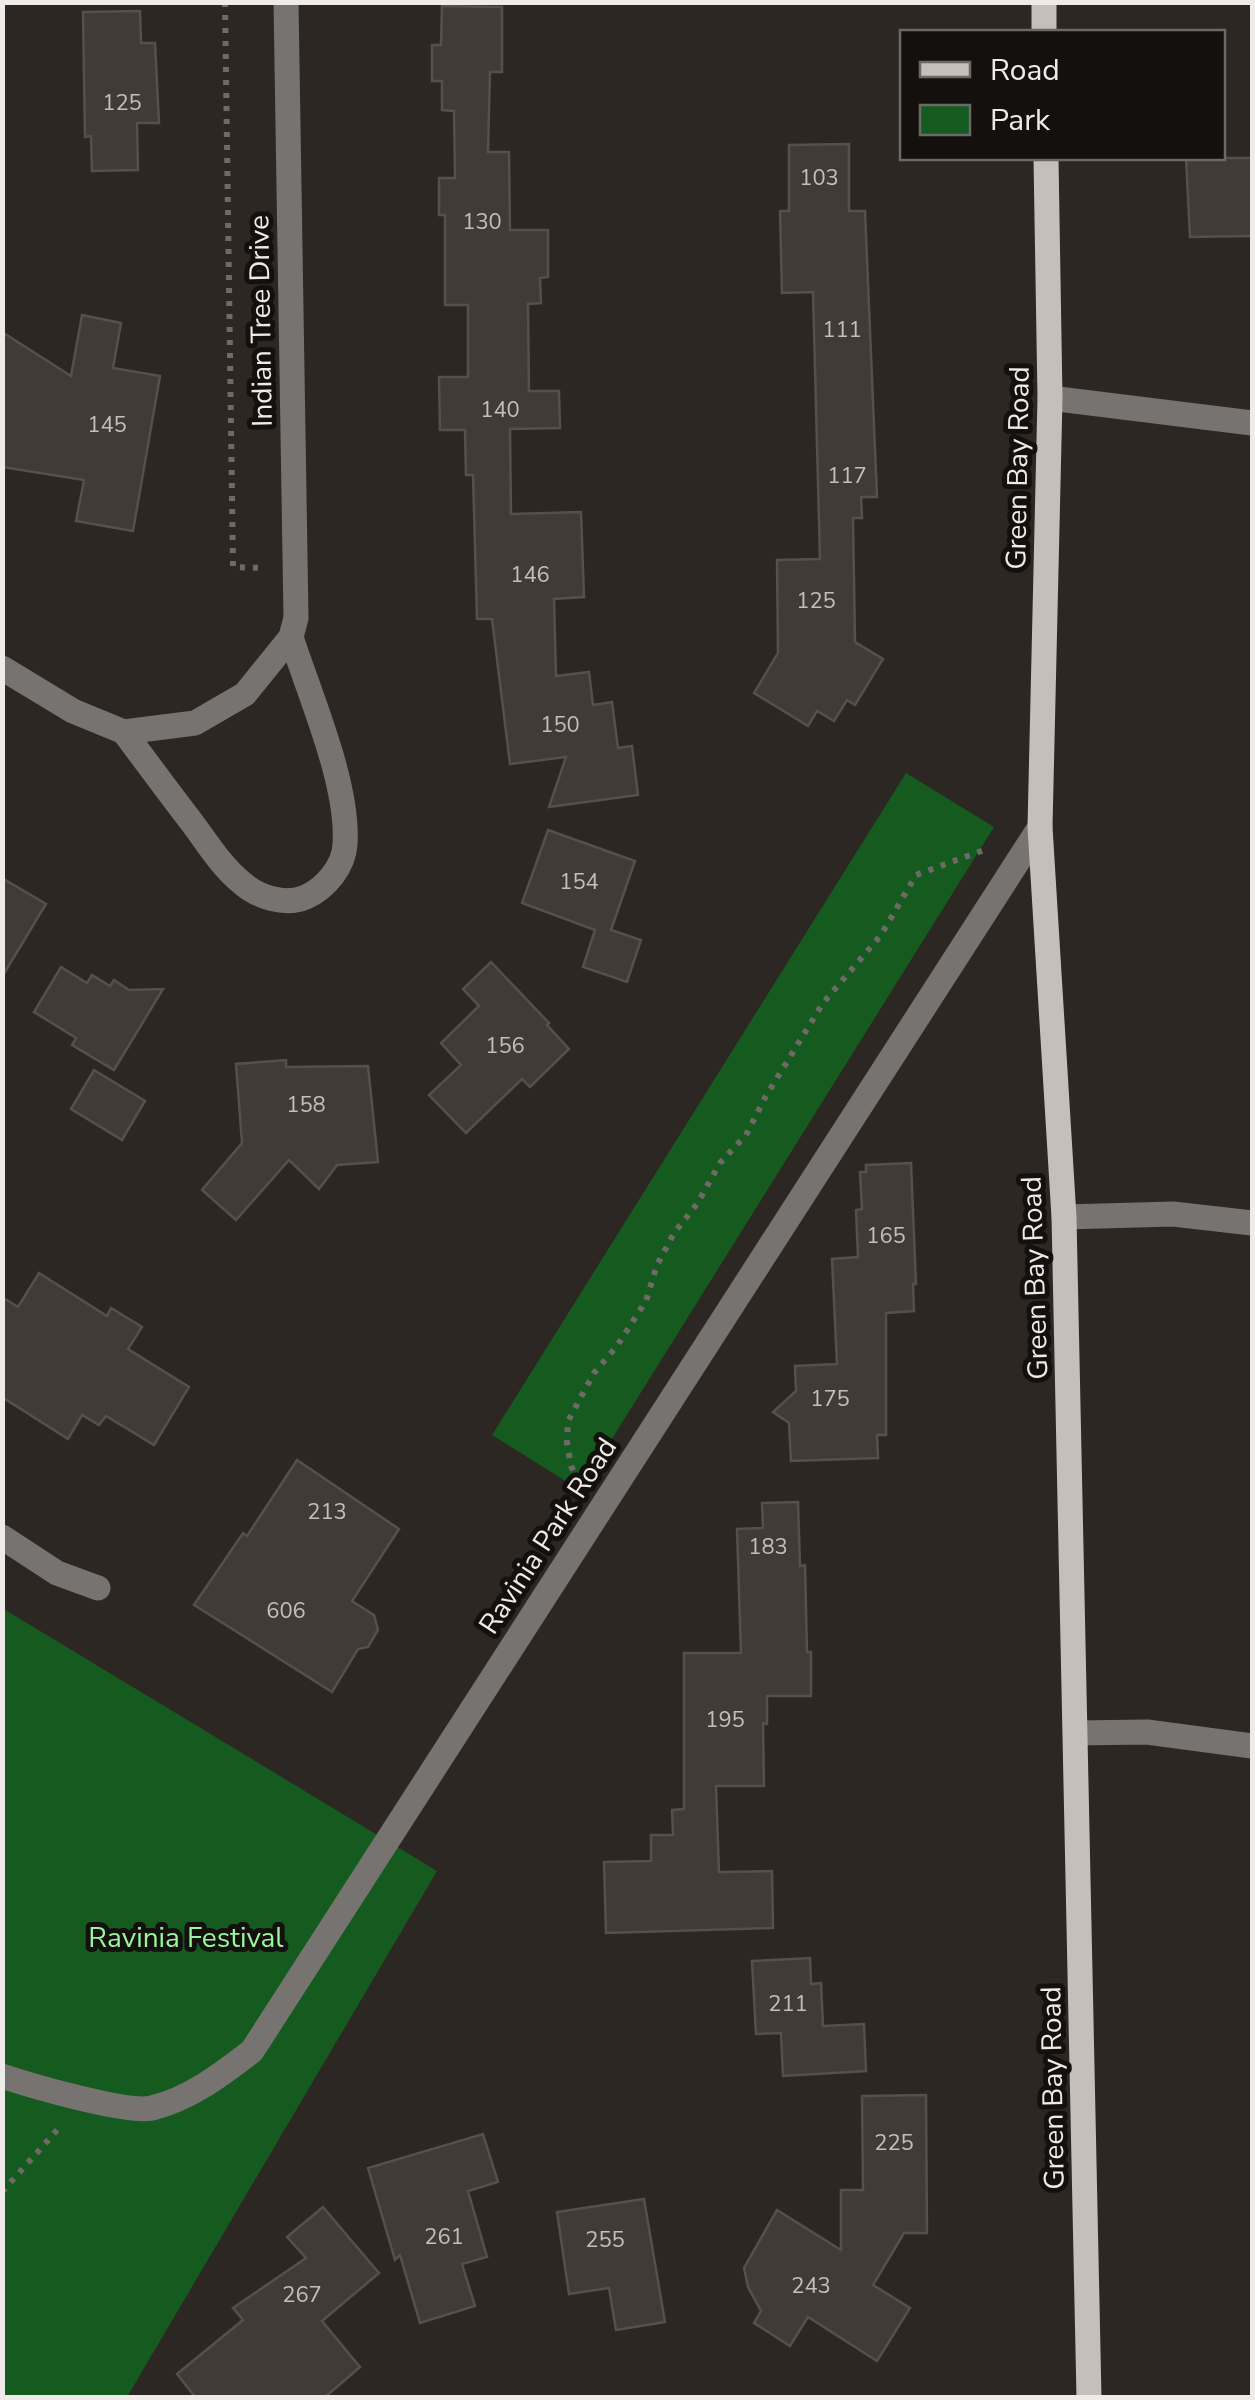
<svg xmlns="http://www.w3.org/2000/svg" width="1255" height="2400" font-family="'Nunito Sans',sans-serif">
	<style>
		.green { fill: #155b20 }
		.building { fill: #403b37; stroke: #55504b; stroke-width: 2.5 }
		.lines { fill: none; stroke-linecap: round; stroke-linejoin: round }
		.path { stroke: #6f6a67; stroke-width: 6; stroke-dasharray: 5 8; stroke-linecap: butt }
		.minor { stroke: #767371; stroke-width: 25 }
		.major { stroke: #c5beba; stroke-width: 25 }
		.labels { text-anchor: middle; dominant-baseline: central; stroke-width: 10; stroke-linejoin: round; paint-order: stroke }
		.number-label { font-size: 22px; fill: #c3bfbc }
		.street-label { font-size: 28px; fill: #efebe8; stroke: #13100e }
		.park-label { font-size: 28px; fill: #96f79c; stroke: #13100e }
	</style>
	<rect width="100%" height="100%" fill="#2c2723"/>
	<g class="green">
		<path d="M906,773L994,827L580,1490L492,1435Z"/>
		<path d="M2,1608L437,1871L127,2397H3Z"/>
	</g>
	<g class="building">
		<path d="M442,6L502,7V72H490L488,152H509L510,230H548V277L540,278L541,303L528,304L529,391H559L560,428L510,429L511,514L581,512L584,597L554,599L556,676L589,672L593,705L612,702L618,748L632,746L638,795L549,807L566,757L510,764L492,619H477L473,475H466L465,430H440L439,377H468V305H445V215H439V178H455L454,111L442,110V81H432V45H441Z"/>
		<path d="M140,11L141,43H155L159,123H137L138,170L92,171L91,136L85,137L83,12Z"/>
		<path d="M849,144V211H865L877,497H861L862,518H853L855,642L883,659L855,705L847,700L834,721L817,711L808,726L754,693L778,653L777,560L820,559L813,292L782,293L780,211H789V145Z"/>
		<path d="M1186,158H1252V236L1190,237Z"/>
		<path d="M82,315L121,323L113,368L160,376L133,531L76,521L84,480L2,467V332L71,376Z"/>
		<path d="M548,830L635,861L611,930L641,940L627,982L583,967L595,930L522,903Z"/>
		<path d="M2,878L46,904L2,977Z"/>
		<path d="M491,962L549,1023L547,1025L569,1049L530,1087L522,1079L466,1133L429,1095L461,1065L441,1043L479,1006L463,989Z"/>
		<path d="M61,967L87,983L92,975L110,986L114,980L129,990L163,989L114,1070L72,1045L76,1038L34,1012Z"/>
		<path d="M286,1060V1067L368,1066L378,1162L337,1165L319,1189L289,1160L236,1220L202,1190L242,1143L236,1064Z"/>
		<path d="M94,1070L145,1101L122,1140L71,1109Z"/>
		<path d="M911,1163L916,1284H913L914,1311L886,1313V1435H877L878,1458L791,1461L789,1423L773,1412L796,1391L795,1366L837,1364L832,1259L858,1257L856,1210L862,1209L860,1172H866V1165Z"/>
		<path d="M39,1273L107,1316L111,1308L142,1327L128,1349L189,1387L154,1445L106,1416L99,1425L82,1415L68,1439L2,1397V1297L18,1307Z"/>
		<path d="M297,1460L399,1529L352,1601L374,1615L378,1630L368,1647L358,1649L332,1692L194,1605L243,1533L247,1536Z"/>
		<path d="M798,1502L800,1566L805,1565L807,1652H811V1696H767V1724L763,1723L764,1786H716L719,1872L772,1871L773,1928L606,1933L604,1862L651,1861V1835H673L672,1810L684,1809V1653H741L737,1529L763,1528L762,1503Z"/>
		<path d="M810,1958L811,1984L821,1983L823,2026L864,2024L866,2071L783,2076L781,2033L756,2034L752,1961Z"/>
		<path d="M926,2095L927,2233H904L873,2285L910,2308L877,2361L808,2317L790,2346L754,2323L761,2311L748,2287L744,2268L777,2210L841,2250V2190H863L862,2096Z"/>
		<path d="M483,2134L498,2182L468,2191L487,2257L462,2264L475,2306L420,2323L400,2255L395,2260L368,2168Z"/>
		<path d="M644,2199L665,2322L616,2330L609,2288L569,2294L557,2212Z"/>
		<path d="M323,2207L379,2273L322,2321L360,2367L324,2398H196L177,2374L243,2320L233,2308L306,2258L287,2237Z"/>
	</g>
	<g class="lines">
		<g class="path">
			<path d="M225,2L233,567L263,568"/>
			<path d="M579,1482L571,1466L567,1442L568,1421L594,1373L617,1346L646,1301L657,1265L674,1233L697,1204L720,1163L746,1135L766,1096L823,1003L881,935L916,875L984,850"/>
			<path d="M2,2192L58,2129"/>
		</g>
		<g class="minor">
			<path d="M1050,398L1252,423"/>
			<path d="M2,668L73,711L124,732L195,723L245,694L291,637L296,618L286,2"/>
			<path d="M124,732C147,763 170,794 193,824C208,844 222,867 242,883C258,897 285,906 306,897C326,888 344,866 345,844C349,784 310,696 291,637"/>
			<path d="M1064,1217L1173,1214L1252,1223"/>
			<path d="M2,1537L57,1573L98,1588"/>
			<path d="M1076,1733L1147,1732L1252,1746"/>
			<path d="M2,2076C29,2085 128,2114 152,2108C190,2099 222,2074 252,2051L1040,827"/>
		</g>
		<g class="major">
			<path d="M1044,2V32"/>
			<path d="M1046,158L1050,398L1040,827L1064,1217L1089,2398"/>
		</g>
	</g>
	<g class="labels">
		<g class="number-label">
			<text x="122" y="103">125</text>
			<text x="819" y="178">103</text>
			<text x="482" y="222">130</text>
			<text x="842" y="330">111</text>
			<text x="500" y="410">140</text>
			<text x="107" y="425">145</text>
			<text x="847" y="476">117</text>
			<text x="530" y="575">146</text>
			<text x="816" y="601">125</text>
			<text x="560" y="725">150</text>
			<text x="579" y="882">154</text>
			<text x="505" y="1046">156</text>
			<text x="306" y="1105">158</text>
			<text x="886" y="1236">165</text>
			<text x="830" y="1399">175</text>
			<text x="327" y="1512">213</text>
			<text x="768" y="1547">183</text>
			<text x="286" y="1611">606</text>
			<text x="725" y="1720">195</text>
			<text x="788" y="2004">211</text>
			<text x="894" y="2143">225</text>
			<text x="444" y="2237">261</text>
			<text x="605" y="2240">255</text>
			<text x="811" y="2286">243</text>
			<text x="302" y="2295">267</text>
		</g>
		<g class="street-label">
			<text transform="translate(261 321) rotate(-91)">Indian Tree Drive</text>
			<text transform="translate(1018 468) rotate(-89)">Green Bay Road</text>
			<text transform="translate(1035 1278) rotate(-92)">Green Bay Road</text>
			<text transform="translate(548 1536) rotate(-57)">Ravinia Park Road</text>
			<text transform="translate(1053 2088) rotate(-91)">Green Bay Road</text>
		</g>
		<g class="park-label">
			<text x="186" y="1938">Ravinia Festival</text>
		</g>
	</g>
	<rect width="1255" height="2400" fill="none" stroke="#efebe8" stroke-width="10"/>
	<rect x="900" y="30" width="325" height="130" fill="#13100e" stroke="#6b6865" stroke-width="2.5"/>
	<rect x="920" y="62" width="50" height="15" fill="#c5beba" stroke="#6b6865" stroke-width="2.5"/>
	<text x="990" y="80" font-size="30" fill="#efebe8">Road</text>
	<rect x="920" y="105" width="50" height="30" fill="#155b20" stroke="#6b6865" stroke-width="2.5"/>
	<text x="990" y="130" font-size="30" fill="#efebe8">Park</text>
</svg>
